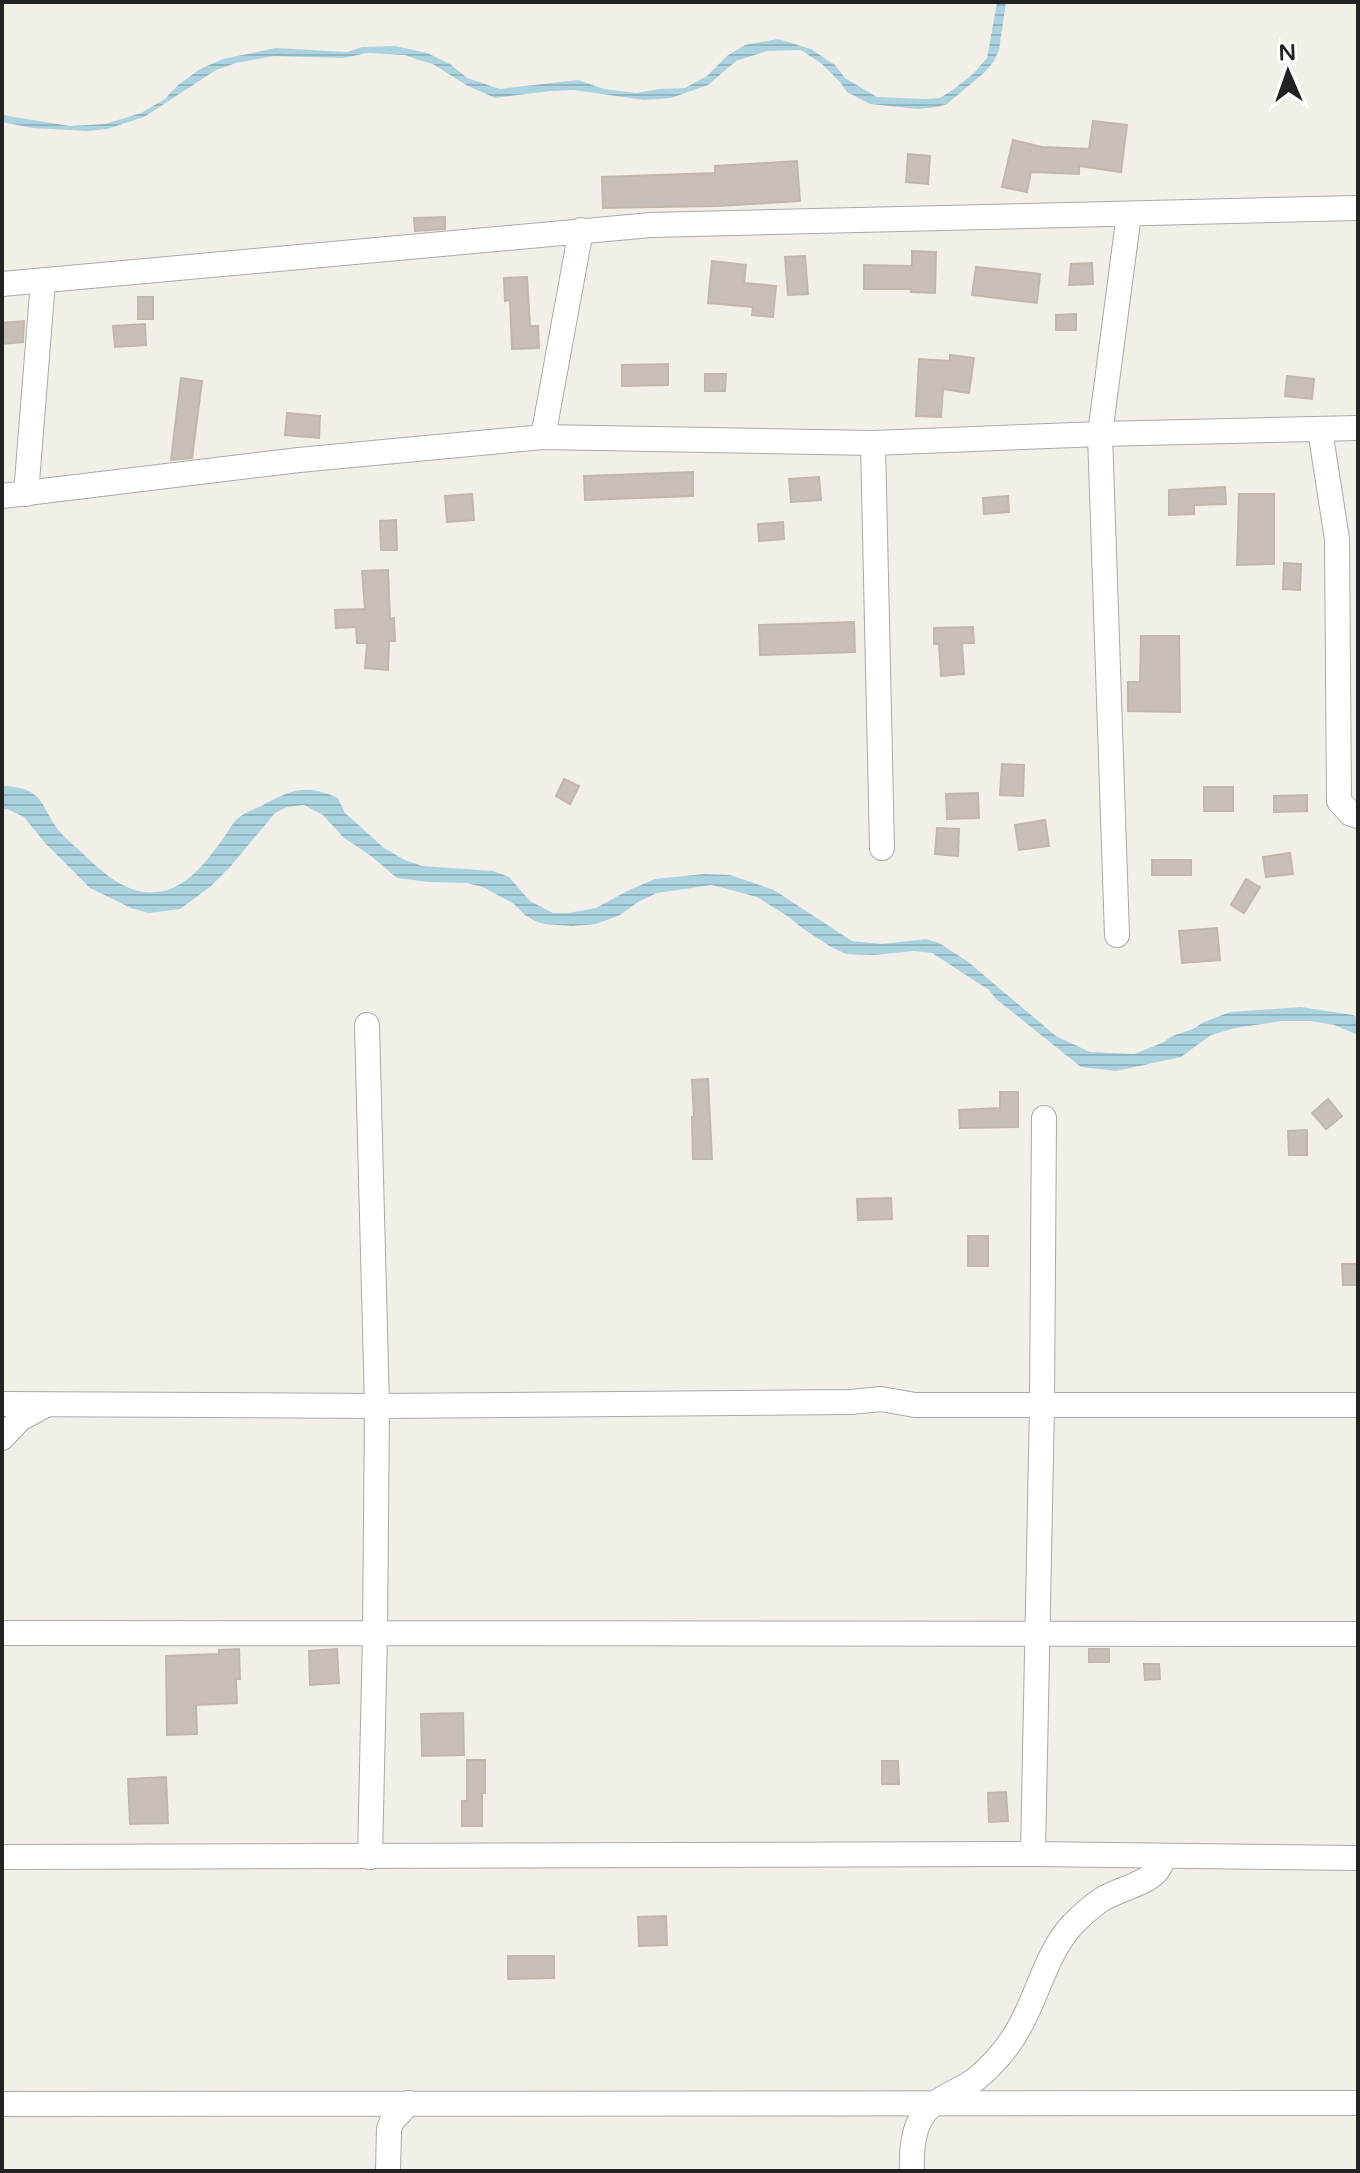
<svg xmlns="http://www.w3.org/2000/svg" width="1360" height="2173" font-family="'Varela Round',sans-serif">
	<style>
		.water { fill: url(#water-rules) }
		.building { fill: #c7bfb8; stroke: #c4b6ab; stroke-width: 2 }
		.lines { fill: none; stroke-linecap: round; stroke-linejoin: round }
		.minor-casing { stroke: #a9a9a9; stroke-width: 26 }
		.minor { stroke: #fff; stroke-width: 24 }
	</style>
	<defs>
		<pattern id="water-rules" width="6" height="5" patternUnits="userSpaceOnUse" patternTransform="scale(2)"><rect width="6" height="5" fill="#aad3df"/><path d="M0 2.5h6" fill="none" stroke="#92b5bf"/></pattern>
	</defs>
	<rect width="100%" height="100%" fill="#f2efe9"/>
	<g class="water">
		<path d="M997,2H1006L999,50L994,61L985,72L947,104L937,107L918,109L870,104L847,92L840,82L822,64L801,50L767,51L736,61L708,85L671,98L644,100L574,90L550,91L495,98L466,85L433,64L419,60L405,55L367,53L344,58L274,56L236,63L216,70L144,117L107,129L88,131L32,128L2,122V115L70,126L105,124L141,113L165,99L178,85L200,69L223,59L276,48L347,52L362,47L395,46L427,53L450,64L467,78L500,89L578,80L604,89L636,93L659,89L685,88L707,76L727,56L745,45L778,39L811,49L835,65L845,78L877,97L927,99L940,98L954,89L974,73L987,58Z"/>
		<path d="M5,786C48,789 39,808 62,834C67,840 74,845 80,851C101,871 126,896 158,892C186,889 207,861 222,840C227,834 231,825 236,820C243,813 255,809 263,805C293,789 306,784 338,798L345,813L353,820L384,848L405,860L422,866L493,871L509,877L530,901L553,913H568L596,908L627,891L655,879L704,874L730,875L774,890L852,941L882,944L926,939L939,943L967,961L1056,1036L1090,1052L1134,1054L1162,1043L1172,1036L1193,1029L1204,1022L1230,1012L1301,1007L1353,1015L1358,1018V1035L1334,1025L1311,1021H1282L1235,1028L1211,1035L1181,1057L1116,1071L1081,1067L996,999L989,990L932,953L914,951L874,955L846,954L831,947L802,928L789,917L757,897L712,885L657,893L638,902L620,915L596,924L572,926L544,924L535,921L525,915L514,904L483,887L466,883L429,882L397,878L371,856L343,837L323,815L304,805L287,807L275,813L230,867L210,887L180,909L149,913L131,908L90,888L46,844L24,817L7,809L2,810V787Z"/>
	</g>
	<g class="building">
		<path d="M1093,121L1127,125L1121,172L1079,166V174L1031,172L1027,192L1002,187L1013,140L1042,147L1089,149Z"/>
		<path d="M908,154L930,156L928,184L906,182Z"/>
		<path d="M797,161L800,201L717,206L603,208L602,177L715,173V166Z"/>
		<path d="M445,217V229L415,231L414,218Z"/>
		<path d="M912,251L936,252L935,293L911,292V289H864V265L912,266Z"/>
		<path d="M805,256L808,294L788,295L785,257Z"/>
		<path d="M712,261L746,265L744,283L776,286L773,317L752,315L753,307L708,303Z"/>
		<path d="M1092,263L1093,284L1069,285L1071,264Z"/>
		<path d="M976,267L1040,274L1037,303L972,295Z"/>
		<path d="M527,277L530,326H538L539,348L512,349L510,300L505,301L504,278Z"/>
		<rect x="138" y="297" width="15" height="22"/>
		<path d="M1076,314V330H1056V315Z"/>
		<path d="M24,321L23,342L2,344V323Z"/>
		<path d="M145,324L146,345L115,347L113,326Z"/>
		<path d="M950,355L974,358L969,393L943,389L941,417L916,416L919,359L950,361Z"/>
		<path d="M668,364V385L622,386V365Z"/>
		<path d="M705,374H726L725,391H705Z"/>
		<path d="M1287,376L1314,379L1312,399L1285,396Z"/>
		<path d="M181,378L202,381L192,458L171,460Z"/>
		<path d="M287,413L320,416L319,438L285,435Z"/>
		<path d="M693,472V496L585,500L584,476Z"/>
		<path d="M819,477L821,500L791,502L789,479Z"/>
		<path d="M1225,487L1226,504L1194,505V514L1169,515V490Z"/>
		<path d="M472,494L474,520L447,522L445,496Z"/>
		<path d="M1239,494H1274V564L1237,565Z"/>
		<path d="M1008,496L1009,512L984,514L983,498Z"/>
		<path d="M396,520L397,550H381L380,521Z"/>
		<path d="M783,522L784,539L759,541L758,524Z"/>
		<path d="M1284,563L1301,564L1300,590L1283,589Z"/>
		<path d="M388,570L390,619L394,618L395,641H389L388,670L365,668L367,643H357L356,627L336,628L335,610L365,609L362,571Z"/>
		<path d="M854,622L855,652L760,655L759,625Z"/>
		<path d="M973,627L974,643H962L964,674L941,676L939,644H934V628Z"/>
		<path d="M1141,636H1179L1180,712L1128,711V682H1140Z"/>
		<path d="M1002,764L1024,765L1023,796L1000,795Z"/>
		<path d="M564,779L579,786L570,804L556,796Z"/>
		<rect x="1204" y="787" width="29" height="24"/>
		<path d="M978,793L979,818L947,819L946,794Z"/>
		<path d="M1307,795V811L1274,812V796Z"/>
		<path d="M1045,820L1049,846L1019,850L1015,825Z"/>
		<path d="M937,828L959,829L958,856L935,854Z"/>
		<path d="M1290,853L1293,874L1266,877L1263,857Z"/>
		<rect x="1152" y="860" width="39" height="15"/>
		<path d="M1246,879L1260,887L1244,913L1231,905Z"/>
		<path d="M1217,928L1220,960L1182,963L1179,931Z"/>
		<path d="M708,1079L712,1159H693L692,1117H694L692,1080Z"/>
		<path d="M1000,1092H1018V1127L960,1128L959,1110L1000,1108Z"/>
		<path d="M1328,1099L1342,1116L1326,1129L1312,1113Z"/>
		<path d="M1307,1130V1155H1289L1288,1131Z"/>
		<path d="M891,1198L892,1219L858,1220L857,1199Z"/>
		<rect x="968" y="1236" width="20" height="30"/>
		<path d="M1342,1264H1358V1285H1343Z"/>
		<path d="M239,1649L240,1679H236L237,1703L196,1705L197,1734L167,1735L166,1656L219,1654V1650Z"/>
		<path d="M337,1649L339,1683L310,1685L309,1651Z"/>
		<rect x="1089" y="1649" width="20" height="13"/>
		<path d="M1144,1664H1159L1160,1679L1145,1680Z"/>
		<path d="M463,1713L464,1755L422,1756L421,1714Z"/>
		<path d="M467,1760H485V1793H482V1826H462V1801H467Z"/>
		<path d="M882,1761H898L899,1784H882Z"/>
		<path d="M166,1777L168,1823L130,1824L128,1779Z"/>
		<path d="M1006,1792L1008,1821L989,1822L988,1793Z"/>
		<path d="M666,1916L667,1945L639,1946L638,1917Z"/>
		<path d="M508,1956H554V1978L508,1979Z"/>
	</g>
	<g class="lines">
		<defs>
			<g id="minor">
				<path d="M2,284L651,225L1358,208"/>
				<path d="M1320,430L1337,539L1339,801L1351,814L1358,816"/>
				<path d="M543,437L581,230"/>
				<path d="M873,443L882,848"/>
				<path d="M26,494L43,281"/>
				<path d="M2,496L299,460L543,437L873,443L1100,434L1358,428"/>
				<path d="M1117,935L1100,434L1129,214"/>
				<path d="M367,1025L377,1406L375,1634L370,1857"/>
				<path d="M2,1404L377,1406L851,1402L881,1399L915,1405H1358"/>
				<path d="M2,1438L20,1419L44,1406"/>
				<path d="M2,1633L1358,1634"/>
				<path d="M1033,1854L1042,1405L1044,1118"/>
				<path d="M2,1857L1033,1854L1358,1858"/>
				<path d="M2,2104L1358,2103"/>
				<path d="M388,2171L389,2129L392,2121L409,2103"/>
				<path d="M912,2171C911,2148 913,2118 934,2104C947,2094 963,2089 976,2079C991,2067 1003,2053 1013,2038C1037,2002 1044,1955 1073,1924C1081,1916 1092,1906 1101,1900C1118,1889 1142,1886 1156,1872C1160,1868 1162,1861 1165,1856"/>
			</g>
		</defs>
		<use href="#minor" class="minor-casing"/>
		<use href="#minor" class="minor"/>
	</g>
	<rect width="1360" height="2173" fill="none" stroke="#222222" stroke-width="8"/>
	<g transform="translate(1288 72) rotate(358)" stroke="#ffffff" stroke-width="6" paint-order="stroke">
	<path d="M0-6L14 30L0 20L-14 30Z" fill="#222222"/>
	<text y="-12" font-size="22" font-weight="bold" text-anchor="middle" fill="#222222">N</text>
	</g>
</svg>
